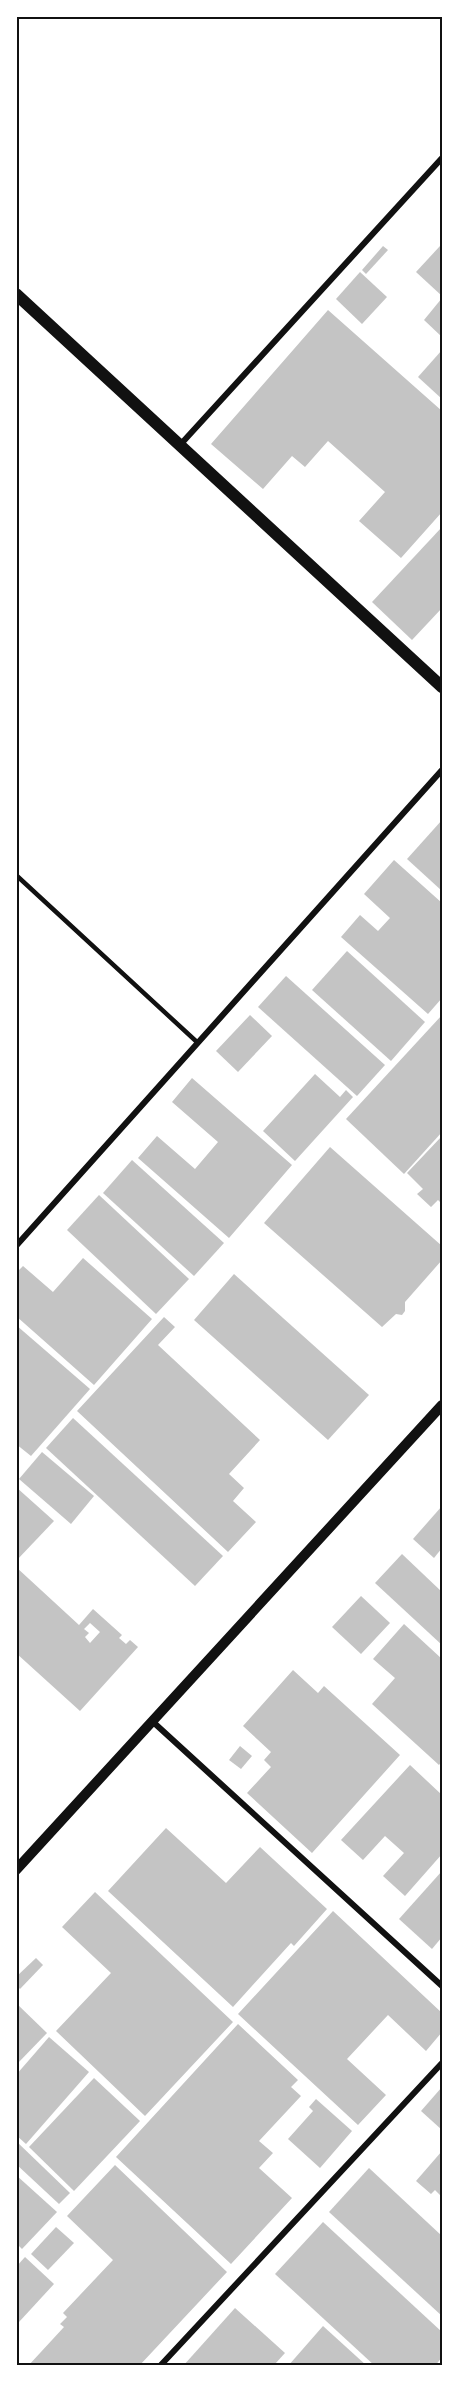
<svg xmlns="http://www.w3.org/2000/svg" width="459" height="2382" font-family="Mulish,sans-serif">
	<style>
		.building { fill: #c4c4c4; fill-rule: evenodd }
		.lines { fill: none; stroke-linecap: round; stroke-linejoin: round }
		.service { stroke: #111; stroke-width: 4.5 }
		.minor { stroke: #111; stroke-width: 6 }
		.tertiary { stroke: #111; stroke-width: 10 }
		.secondary { stroke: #111; stroke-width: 12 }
		.neatline { fill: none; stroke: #111; stroke-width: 2 }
	</style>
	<rect width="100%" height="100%" fill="#fff"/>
	<g class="building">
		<path d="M383,246L388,250L366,274L362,270Z"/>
		<path d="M440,246L442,248V296L416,272Z"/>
		<path d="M360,272L387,297L362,324L336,299Z"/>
		<path d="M442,298V337L424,320Z"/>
		<path d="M328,310L442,411V512L401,558L359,521L385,492L328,441L305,467L292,456L263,489L211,444Z"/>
		<path d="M442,350V399L418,377Z"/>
		<path d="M442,527V608L412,640L372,602Z"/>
		<path d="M442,820V891L407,859Z"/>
		<path d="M394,860L442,903V998L428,1014L341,937L360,915L378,931L390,918L364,894Z"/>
		<path d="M347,951L425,1022L391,1061L312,990Z"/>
		<path d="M286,976L385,1065L357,1096L258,1007Z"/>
		<path d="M250,1015L272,1036L238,1072L216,1051Z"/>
		<path d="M442,1015V1132L404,1174L346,1119Z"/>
		<path d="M315,1074L340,1097L346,1090L353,1097L295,1161L263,1131Z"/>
		<path d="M192,1078L292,1165L229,1238L138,1158L157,1136L195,1169L218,1142L172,1102Z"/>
		<path d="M442,1136V1204L438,1200L431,1207L417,1194L423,1189L407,1173Z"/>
		<path d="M330,1147L442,1246V1260L405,1302V1311L402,1315L396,1314L382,1327L264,1223Z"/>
		<path d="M132,1160L224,1243L194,1276L103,1193Z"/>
		<path d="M99,1195L189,1279L156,1314L67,1230Z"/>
		<path d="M83,1258L152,1319L94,1385L16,1316V1273L23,1266L53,1292Z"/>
		<path d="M234,1274L369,1395L328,1440L194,1320Z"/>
		<path d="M164,1317L175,1327L158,1345L260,1440L229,1474L244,1488L233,1501L256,1522L228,1552L77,1411Z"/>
		<path d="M16,1325L90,1389L31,1456L16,1444Z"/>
		<path d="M73,1418L223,1556L195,1586L46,1448Z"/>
		<path d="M42,1452L94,1496L71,1524L19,1479Z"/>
		<path d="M16,1487L54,1521L16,1561Z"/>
		<path d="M442,1506V1548L434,1558L413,1539Z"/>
		<path d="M402,1554L442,1592V1645L375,1583Z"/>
		<path d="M16,1567L79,1625L93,1609L122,1635L119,1638L126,1644L130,1640L138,1647L80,1711L16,1653ZM90,1623L100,1632L90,1643L85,1637L89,1633L84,1629Z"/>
		<path d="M361,1596L390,1623L361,1654L332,1627Z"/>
		<path d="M404,1624L442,1659V1761L439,1765L372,1704L395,1678L373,1659Z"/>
		<path d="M293,1670L318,1693L324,1686L400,1755L312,1853L247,1793L271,1767L264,1760L271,1752L243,1726Z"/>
		<path d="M240,1746L252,1756L241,1769L229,1760Z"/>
		<path d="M410,1765L442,1795V1854L405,1896L383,1876L404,1853L385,1836L363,1860L341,1840Z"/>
		<path d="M166,1828L226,1883L260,1847L327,1909L294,1946L291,1943L233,2007L108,1891Z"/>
		<path d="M442,1871V1937L432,1949L399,1919Z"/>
		<path d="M95,1892L233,2022L145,2116L56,2031L111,1973L62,1927Z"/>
		<path d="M333,1911L442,2013V2032L426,2051L388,2015L347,2059L386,2095L358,2125L238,2014Z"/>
		<path d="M36,1958L43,1965L20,1989L16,1985V1977Z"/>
		<path d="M16,2003L47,2033L16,2065Z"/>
		<path d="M238,2024L298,2080L291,2087L301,2096L259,2141L273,2153L259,2168L292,2198L231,2264L116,2157Z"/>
		<path d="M49,2037L89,2072L26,2144L16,2135V2075Z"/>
		<path d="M94,2078L140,2121L74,2191L29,2147Z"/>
		<path d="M442,2087V2130L421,2111Z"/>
		<path d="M316,2099L352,2131L320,2168L288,2139L313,2111L309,2107Z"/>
		<path d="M16,2141L70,2193L59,2204L16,2164Z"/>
		<path d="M442,2151V2197L435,2190L431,2194L416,2181Z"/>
		<path d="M115,2165L227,2272L139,2366H28L64,2327L60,2324L67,2317L63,2313L113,2260L67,2216Z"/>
		<path d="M369,2168L442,2236V2316L329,2212Z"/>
		<path d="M16,2175L57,2212L22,2249L16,2243Z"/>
		<path d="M323,2222L442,2332V2357L435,2366H375L275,2274Z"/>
		<path d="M56,2227L74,2243L48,2270L31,2254Z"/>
		<path d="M25,2257L54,2284L19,2322L16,2319V2267Z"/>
		<path d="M235,2308L285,2353L275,2364L183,2366Z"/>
		<path d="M323,2326L367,2366H288Z"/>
	</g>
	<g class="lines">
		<path class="service" d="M16,875L198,1043"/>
		<g class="minor">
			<path d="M180,445L442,158"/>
			<path d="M16,1246L442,770"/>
			<path d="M152,1721L442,1986"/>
			<path d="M160,2366L442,2063"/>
		</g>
		<path class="tertiary" d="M16,1870L442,1405"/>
		<path class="secondary" d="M16,294L442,687"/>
	</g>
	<rect width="459" height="2382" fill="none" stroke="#ffffff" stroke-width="36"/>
	<rect x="18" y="18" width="423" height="2346" class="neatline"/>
</svg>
